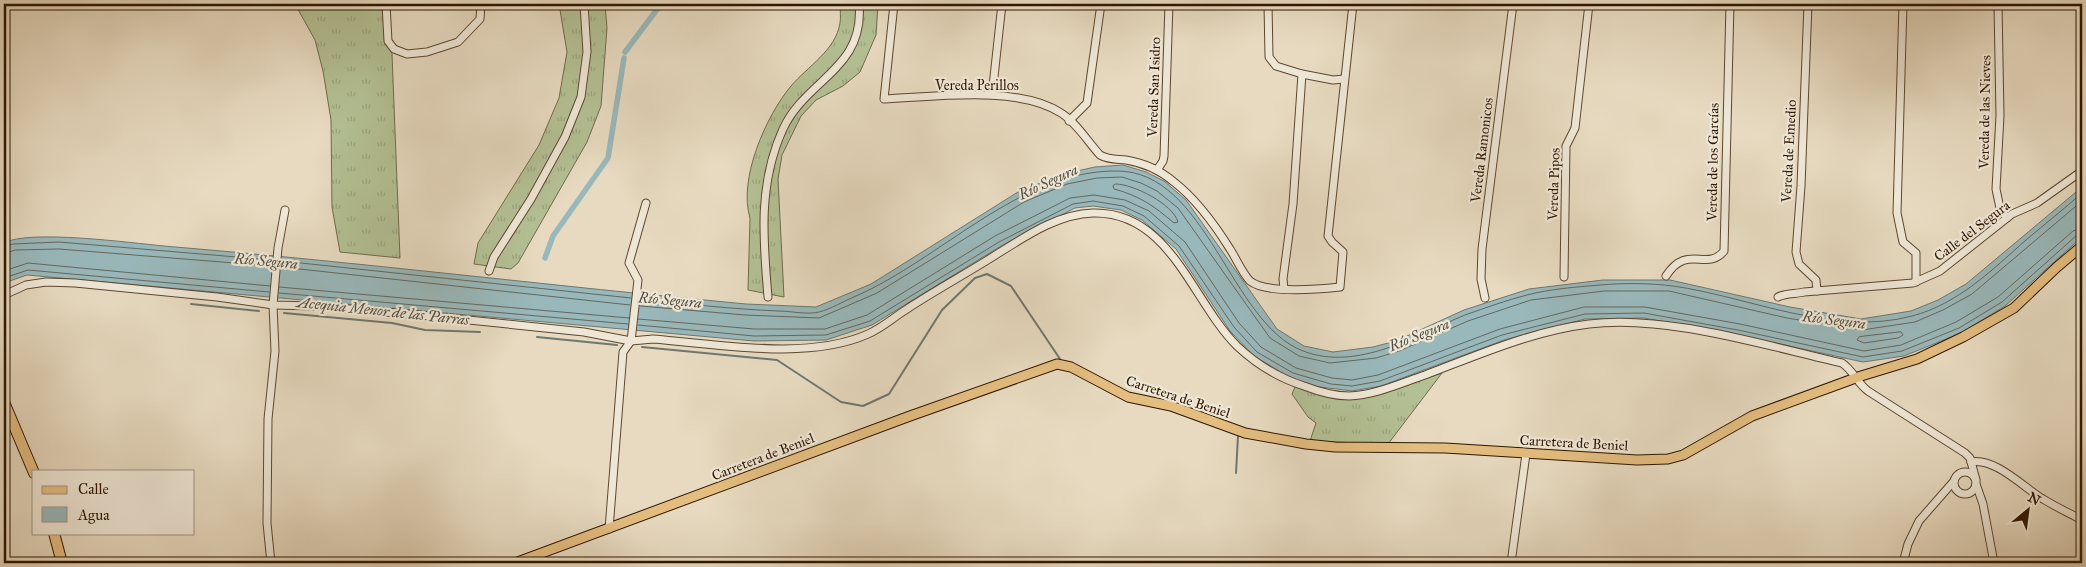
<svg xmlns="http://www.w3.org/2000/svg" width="2086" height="567" font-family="'IM FELL Great Primer',serif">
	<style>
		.grass { fill: url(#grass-tufts); stroke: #706b4a }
		.water { fill: #99b8bb; stroke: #6e7770 }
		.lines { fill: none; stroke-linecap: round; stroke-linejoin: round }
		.shore { stroke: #64675e; stroke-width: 1 }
		.stream { stroke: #6e7770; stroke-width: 2 }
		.canal { stroke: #99b8bb; stroke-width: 5.5 }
		.minor-casing { stroke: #5c4730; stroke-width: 9 }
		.major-casing { stroke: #2e1600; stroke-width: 11 }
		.highway-casing { stroke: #2e1600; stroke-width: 12 }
		.minor { stroke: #efe7d6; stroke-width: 7 }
		.major { stroke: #e4bd80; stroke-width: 9 }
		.highway { stroke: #e4bd80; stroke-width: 10 }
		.labels { text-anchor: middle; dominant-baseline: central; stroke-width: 4.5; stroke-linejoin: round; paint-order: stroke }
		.street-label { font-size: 14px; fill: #2e1600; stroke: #efe7d6 }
		.water-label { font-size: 15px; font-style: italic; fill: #534f41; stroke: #efe7d6 }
	</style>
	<defs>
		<pattern id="grass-tufts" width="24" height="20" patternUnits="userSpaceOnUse" patternTransform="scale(1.25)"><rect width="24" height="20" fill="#b3c094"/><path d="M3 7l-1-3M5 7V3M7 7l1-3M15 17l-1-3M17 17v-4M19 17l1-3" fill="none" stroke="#9aa47e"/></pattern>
	</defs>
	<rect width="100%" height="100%" fill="#e7dac0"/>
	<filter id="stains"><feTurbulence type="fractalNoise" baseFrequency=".004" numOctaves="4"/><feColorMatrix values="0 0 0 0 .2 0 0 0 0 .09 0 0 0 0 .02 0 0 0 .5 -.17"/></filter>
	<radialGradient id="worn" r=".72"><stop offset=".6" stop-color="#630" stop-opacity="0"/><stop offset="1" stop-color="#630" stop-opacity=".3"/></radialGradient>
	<g class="grass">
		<path d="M295,4H332L336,9L343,4H385L392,54L400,258L340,252L332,207L331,120L323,71L315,40Z"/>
		<path d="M559,4H605L607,28L601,106L587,142L518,263L511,269L474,264L478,243L539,145L559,98L567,52Z"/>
		<path d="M840,4H878L876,35L860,72L843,86L816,100L801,116L782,155L778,179L784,297L748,290L750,218C738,179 766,116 791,86C807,67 836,50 840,23C841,17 840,10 840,4Z"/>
		<path d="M1442,373L1388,444L1310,441L1316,423L1308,417L1292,394L1295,387L1313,390L1373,395Z"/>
	</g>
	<path class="water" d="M1123,165L1146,172L1164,181L1186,200L1277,329L1304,346L1333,352L1373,347L1396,341L1464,310L1529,289L1603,280H1670L1790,307L1861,319L1911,311L1938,300L1966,284L2082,187V237L2005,306L1961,333L1904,356L1863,362L1738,335L1644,318L1585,319L1504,340L1381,386L1352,391L1313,386L1291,378L1254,356L1230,331L1176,249L1142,220L1121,210L1093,206L1075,208L1001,246L872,325L826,340L754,341L27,275L4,283V243C28,229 132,243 164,246C358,262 552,286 746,304L816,307L871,284L1018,192L1063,174L1095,167Z"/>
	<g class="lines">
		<g class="shore">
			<path d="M1116,184C1133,184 1173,204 1178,222L1174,223C1154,206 1140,196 1114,189L1113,186Z"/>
			<path d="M4,247L13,244L59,242L272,260"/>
			<path d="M4,254L15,250L59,249L272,266"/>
			<path d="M282,261L631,298"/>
			<path d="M281,267L630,305"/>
			<path d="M4,271L28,263L270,286"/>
			<path d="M4,278L28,270L269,292"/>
			<path d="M279,287L629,318"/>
			<path d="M279,293L628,324"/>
			<path d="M641,299C686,304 732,309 778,311C791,311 807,315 819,312C831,309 844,301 856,296C941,259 1020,170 1117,171C1207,171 1230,323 1303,351C1358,372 1416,335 1465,315C1485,308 1507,300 1527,295C1550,289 1576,287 1600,285C1621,283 1651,283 1673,286C1750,297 1834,337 1912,316C1958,304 1992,270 2026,240C2045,224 2064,209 2082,193"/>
			<path d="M640,306L745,315L819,318L877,293L1024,202L1067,184L1097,178L1122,177L1141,183L1157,191L1178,208L1270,338L1299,356L1330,363L1376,358L1399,351L1468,321L1531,300L1604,291H1669L1787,318L1862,330L1915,322L1943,310L1972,294L2082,201"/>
			<path d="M638,319L754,329H825L867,315L995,236L1070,198L1094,195L1125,200L1149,211L1185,242L1239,323L1261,347L1296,368L1332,378L1352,380L1378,375L1500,329L1584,307H1645L1740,324L1864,351L1901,345L1956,322L1998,297L2073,231L2082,228"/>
			<path d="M638,325L754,336L826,335L870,321L999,242L1073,204L1093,201L1123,206L1144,216L1179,246L1234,327L1257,352L1293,373L1331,384L1352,386L1380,381L1502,335L1585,314L1644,313L1738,330L1863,357L1902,351L1959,328L2002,302L2077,235L2082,234"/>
			<path d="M1901,332L1903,335L1898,338L1864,343L1857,340L1859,337Z"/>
		</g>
		<g class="stream">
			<path d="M191,304L259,311"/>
			<path d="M284,313L392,323L425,330L480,332"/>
			<path d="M537,337L617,345"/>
			<path d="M642,347L777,360L841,402L863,406L889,394L942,310L975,278L987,274L1011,286L1060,359"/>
			<path d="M1236,473L1238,436"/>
		</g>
		<g class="canal">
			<path d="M625,52L661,4"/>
			<path d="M545,258L553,236L608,158L624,58"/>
		</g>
		<defs>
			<g id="minor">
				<path d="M386,4L388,41L394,49L407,54L427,52L458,42L480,19L481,4"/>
				<path d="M894,4L884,99C935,97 1018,85 1061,113C1076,122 1088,142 1100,155C1109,160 1116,159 1126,160C1144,163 1160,170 1174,182C1196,199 1215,225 1230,249C1236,258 1242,273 1250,281C1266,294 1321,289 1340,287L1343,252L1332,242L1328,236L1353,4"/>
				<path d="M1268,4L1269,57L1276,66L1302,74"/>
				<path d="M1808,4L1801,186L1796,252L1799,264L1816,280L1817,291"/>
				<path d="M1903,4L1897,213L1903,242L1916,253V282"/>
				<path d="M1998,4L2000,116L1996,189L2000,208L2007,218"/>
				<path d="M992,95L1002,4"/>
				<path d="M1069,121L1087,103L1101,4"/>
				<path d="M1157,170L1163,161L1164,156L1169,4"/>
				<path d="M489,271L494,257L531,199L565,137L581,97L587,52L584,4"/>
				<path d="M1666,276C1687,243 1707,272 1724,251L1730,4"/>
				<path d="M1564,277L1566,146L1575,128L1589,4"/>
				<path d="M1284,289L1283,279L1293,204L1302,74L1333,80L1344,79"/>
				<path d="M4,295L26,285L46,282L75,283L217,297L273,305L315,306L420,315L584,332L631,341L653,339C718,344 808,361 868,334C882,328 894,317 907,309C933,292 960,277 986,261C1019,241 1054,214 1093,213C1170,211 1192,301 1237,346C1256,364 1279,378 1304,386C1317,391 1336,396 1349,396C1375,395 1401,383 1425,375C1478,355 1532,331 1589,324C1665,314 1767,346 1842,363C1853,370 1857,383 1868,391L1965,453L1970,458L1976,480"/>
				<path d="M768,297C763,239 758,184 783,129C806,79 865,69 859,4"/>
				<path d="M1778,297C1785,293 1796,294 1804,292L1913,283L1940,271L2012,214L2037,203L2082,171"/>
				<path d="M1485,298L1481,279L1482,249L1513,4"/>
				<path d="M1971,462C1995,457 2024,488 2043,499C2056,507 2069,513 2082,520"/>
				<circle cx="1965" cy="483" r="11"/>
				<path d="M1976,484L1983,504L1994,563"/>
				<path d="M609,529L623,352L631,341L638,280L629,263L646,203"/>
				<path d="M271,563L267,523L268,419L275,351L273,305L278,248L285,210"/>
				<path d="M1511,563L1526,454"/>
				<path d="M1903,563L1908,544L1919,521L1954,481"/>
			</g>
			<path id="major" d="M515,563L910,416L1057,364L1071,367L1128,397L1171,406L1245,433L1306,444L1335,447L1445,448L1637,460L1668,459L1683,455L1752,416L1861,376L1917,359L1963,337L2014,308L2057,267L2082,246"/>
			<g id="highway">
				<path d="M4,402L34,473"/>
				<path d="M54,533L62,563"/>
			</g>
		</defs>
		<use href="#minor" class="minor-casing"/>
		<use href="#major" class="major-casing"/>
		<use href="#highway" class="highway-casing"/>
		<use href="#minor" class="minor"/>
		<use href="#major" class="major"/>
		<use href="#highway" class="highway"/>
	</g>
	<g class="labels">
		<g class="street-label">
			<text x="977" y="85">Vereda Perillos</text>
			<text transform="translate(1154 87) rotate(-88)">Vereda San Isidro</text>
			<text transform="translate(1985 112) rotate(-89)">Vereda de las Nieves</text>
			<text transform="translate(1482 150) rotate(-83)">Vereda Ramonicos</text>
			<text transform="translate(1789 151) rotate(-87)">Vereda de Emedio</text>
			<text transform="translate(1713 162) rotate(-89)">Vereda de los Garcías</text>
			<text transform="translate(1554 184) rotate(-88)">Vereda Pipos</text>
			<text transform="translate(1972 231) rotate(-37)">Calle del Segura</text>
			<text transform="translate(1178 397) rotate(18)">Carretera de Beniel</text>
			<text transform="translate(1574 443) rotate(3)">Carretera de Beniel</text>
			<text transform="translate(763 457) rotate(-21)">Carretera de Beniel</text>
		</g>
		<g class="water-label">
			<text transform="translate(1048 182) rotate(-25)">Río Segura</text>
			<text transform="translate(266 261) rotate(5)">Río Segura</text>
			<text transform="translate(670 300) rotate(5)">Río Segura</text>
			<text transform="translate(383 311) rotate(6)">Acequia Menor de las Parras</text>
			<text transform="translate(1834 320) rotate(7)">Río Segura</text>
			<text transform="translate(1419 335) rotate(-22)">Río Segura</text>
		</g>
	</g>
	<rect width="2086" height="567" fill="none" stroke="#e7dac0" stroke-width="20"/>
	<rect x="5" y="5" width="2076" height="557" fill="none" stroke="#2e1600" stroke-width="2.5"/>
	<rect x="10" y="10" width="2066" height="547" fill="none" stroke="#2e1600"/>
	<rect x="32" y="470" width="162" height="65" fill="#efe7d6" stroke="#a29380"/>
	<rect x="42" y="486" width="25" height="8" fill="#e4bd80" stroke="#a29380"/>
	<text x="78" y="494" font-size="15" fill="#2e1600">Calle</text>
	<rect x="42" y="507" width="25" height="15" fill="#99b8bb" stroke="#a29380"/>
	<text x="78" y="520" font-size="15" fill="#2e1600">Agua</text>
	<g transform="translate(2028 510) rotate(29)" stroke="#efe7d6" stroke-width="4" paint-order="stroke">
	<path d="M0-4L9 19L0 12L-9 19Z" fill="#2e1600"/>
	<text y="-8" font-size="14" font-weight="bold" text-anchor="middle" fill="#2e1600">N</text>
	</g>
	<rect width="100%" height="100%" filter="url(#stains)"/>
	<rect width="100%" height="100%" fill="url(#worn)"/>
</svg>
